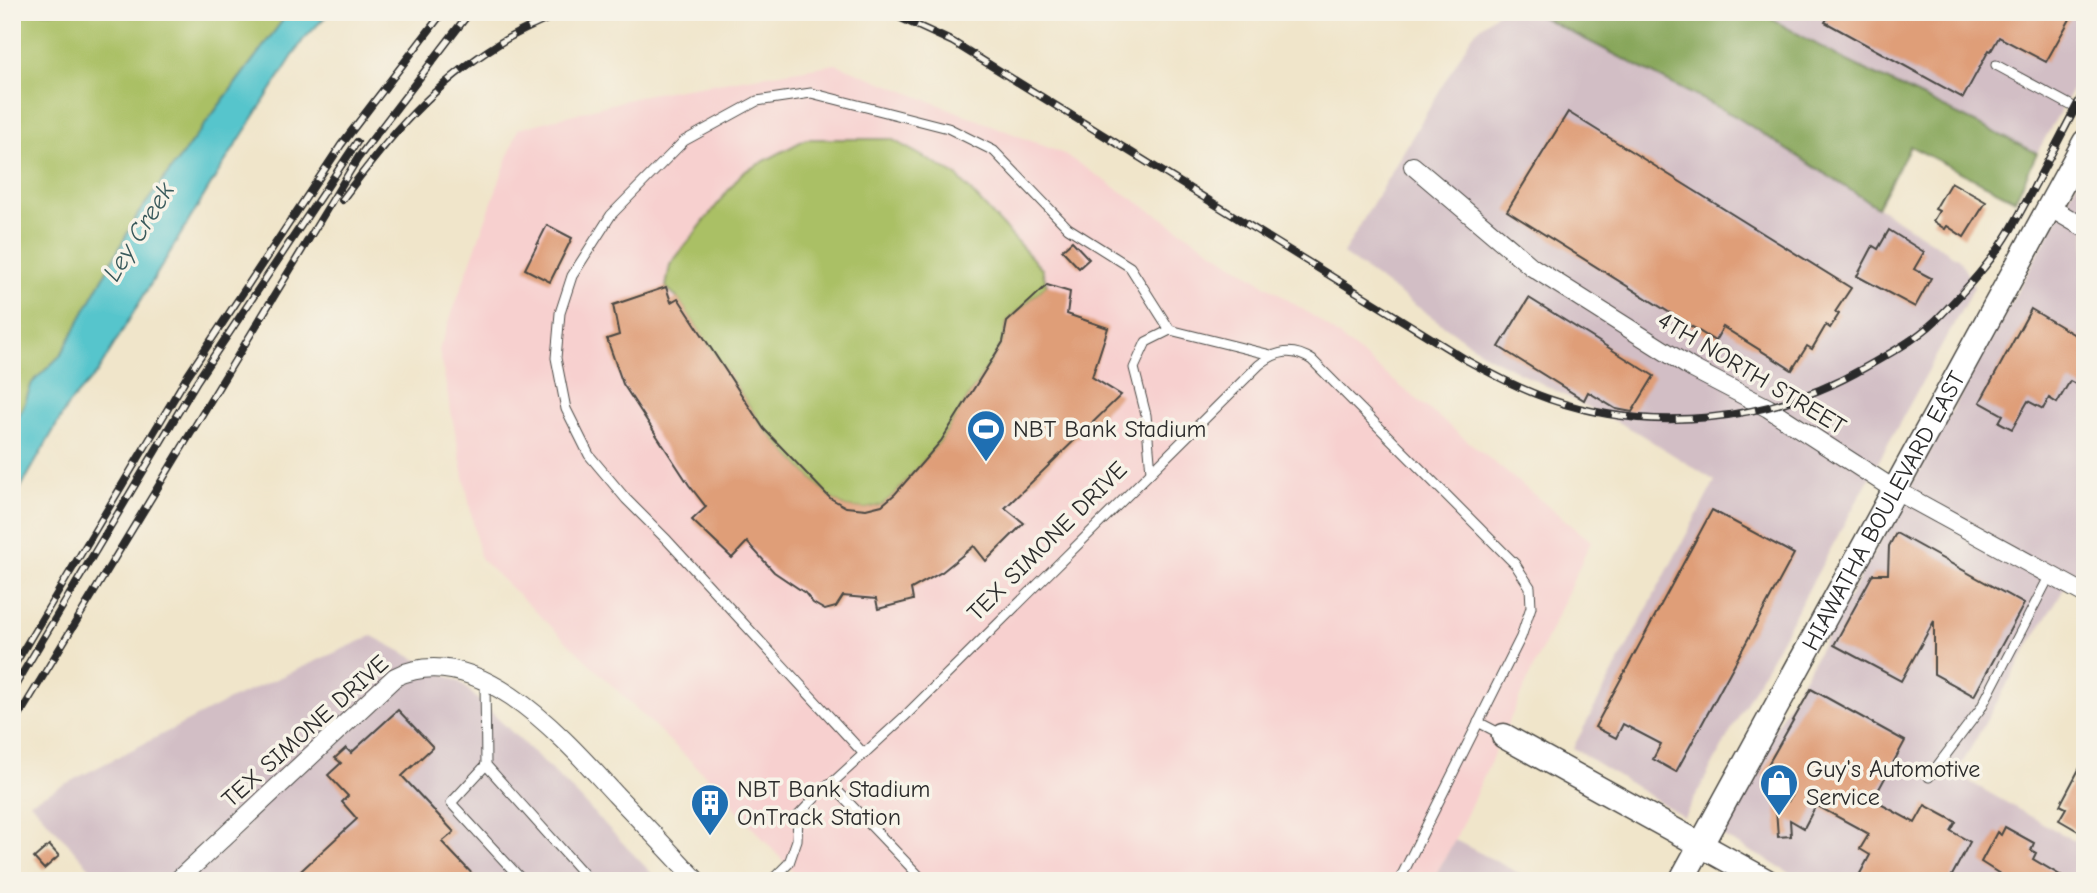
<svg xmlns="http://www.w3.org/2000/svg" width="2097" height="893" font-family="'Comic Neue',sans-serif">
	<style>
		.built { fill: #f7d0cf }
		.industrial { fill: #d2bec5 }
		.green { fill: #aac065; stroke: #6a7648; stroke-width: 2 }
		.forest { fill: #87a65a; stroke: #596842; stroke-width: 2 }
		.water { fill: #57c5cc; stroke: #41787c; stroke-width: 2 }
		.building { fill: #df9e78 }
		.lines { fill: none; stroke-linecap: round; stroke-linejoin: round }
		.lane-casing { stroke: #494743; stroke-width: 11 }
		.street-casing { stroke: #494743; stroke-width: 20 }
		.secondary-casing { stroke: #494743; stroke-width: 27 }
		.lane { stroke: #fff; stroke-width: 9 }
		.street { stroke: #fff; stroke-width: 18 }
		.secondary { stroke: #fff; stroke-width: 24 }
		.rail-casing { stroke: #2b2b2b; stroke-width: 8 }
		.rail { stroke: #f7f3e8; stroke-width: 5; stroke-dasharray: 16; stroke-linecap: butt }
		.labels { text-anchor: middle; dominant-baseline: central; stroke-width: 7; stroke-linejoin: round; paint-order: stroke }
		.street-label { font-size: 24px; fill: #2b2b2b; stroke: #f7f3e8 }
		.poi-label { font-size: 24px; fill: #2b2b2b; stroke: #f7f3e8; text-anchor: start }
		.water-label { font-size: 26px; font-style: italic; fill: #38595b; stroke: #f7f3e8 }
	</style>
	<rect width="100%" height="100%" fill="#f7f3e8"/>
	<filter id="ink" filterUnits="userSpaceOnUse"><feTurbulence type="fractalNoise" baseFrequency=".0143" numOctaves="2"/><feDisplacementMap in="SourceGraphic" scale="14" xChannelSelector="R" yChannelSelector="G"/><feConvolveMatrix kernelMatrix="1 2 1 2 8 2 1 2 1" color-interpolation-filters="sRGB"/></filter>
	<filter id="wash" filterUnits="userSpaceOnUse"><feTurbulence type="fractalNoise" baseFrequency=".00686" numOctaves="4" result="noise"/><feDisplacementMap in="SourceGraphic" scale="28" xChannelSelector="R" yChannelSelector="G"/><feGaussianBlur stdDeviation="1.57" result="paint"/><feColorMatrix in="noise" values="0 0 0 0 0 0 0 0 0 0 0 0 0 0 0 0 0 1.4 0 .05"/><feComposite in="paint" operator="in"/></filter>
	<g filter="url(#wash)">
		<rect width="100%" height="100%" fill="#f0e5ca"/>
		<path class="built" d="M836,64L1064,154L1319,320L1591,541L1455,840L1432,881H801L705,775L480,558L439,350L518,129L649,94Z"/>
		<g class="industrial">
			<path d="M1498,12H1532L1735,116L1959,259L1974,287L1684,817L1573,748L1715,481L1635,431L1487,356L1343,254L1473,34Z"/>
			<path d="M1759,12H2085V66L2037,153L1841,58Z"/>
			<path d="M2085,167V565L2080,563L2033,639L1956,774L2085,847V881H1806L1716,833L1897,512Z"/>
			<path d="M372,636L461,683L577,795L659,881H102L30,802L231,699Z"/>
			<path d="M1455,840L1534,881H1432Z"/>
		</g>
		<g class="green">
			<path d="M12,12H289L138,214L61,355L32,383L23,408L12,426Z"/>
			<path d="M806,139H891L956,175L1042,269L1047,285L1007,322L1003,342L941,441L895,494L882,505L866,509L846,507L830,498L764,429L678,299L666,287L670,265L742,173Z"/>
		</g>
		<path class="forest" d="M1532,12H1759L1841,58L2037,153L2015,200L1910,146L1877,207L1735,116Z"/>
		<path class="water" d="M289,12H330L303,40L216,176L97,373L68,405L12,503V426L23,408L32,383L61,355L138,214Z"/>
		<g id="blocks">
			<g class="building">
				<path d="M1831,12H2074L2046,62L1999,37L1991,51L1989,50L1963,98L1825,22Z"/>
				<path d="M1568,112L1851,288L1835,312L1839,314L1830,328L1826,325L1812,349L1807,346L1792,370L1723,327L1715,341L1507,211Z"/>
				<path d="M1951,182L1986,202L1964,237L1947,226L1945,229L1933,221L1939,211L1935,209Z"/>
				<path d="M547,225L572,238L550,282L525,269Z"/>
				<path d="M1889,230L1924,252L1914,269L1931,278L1915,307L1857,276L1873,246L1878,249Z"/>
				<path d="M1072,241L1089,259L1079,268L1062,250Z"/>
				<path d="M1047,285L1070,292L1067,314L1108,328L1092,377L1121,395L1005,508L1024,523L986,561L974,546L942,572L911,589L913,600L878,609L876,599L843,596L836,607L825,610L813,603L805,593L774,572L747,542L732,558L692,520L706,507L689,485L623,384L607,339L619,335L613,305L666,287L671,302L678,298L764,429L830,498L846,507L866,509L882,505L895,494L941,441L1003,342L1007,322Z"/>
				<path d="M1529,298L1654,376L1632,412L1616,409L1588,392L1584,400L1499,347Z"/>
				<path d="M2031,309L2085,341V389L2070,381L2057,403L2049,398L2043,409L2028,401L2012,429L1999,422L2003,415L1980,402Z"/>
				<path d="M1712,510L1794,554L1676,772L1653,759L1661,744L1623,724L1616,738L1595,727Z"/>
				<path d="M1896,533L2024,604L1974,696L1934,674V621L1901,681L1834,645L1873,574H1888L1889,546Z"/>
				<path d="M1811,689L1905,741L1873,800L1915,823L1925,805L1956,822L1951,831L1970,842L1949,881H1856L1870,855L1860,849L1869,834L1816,805L1804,828L1790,820L1791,836L1778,837L1775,794L1788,793L1789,800L1793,792L1762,775Z"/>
				<path d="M398,710L433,747L402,776L454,832L442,842L479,881H290L357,819L342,802L348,796L328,775L341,763L335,758L346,748L351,753Z"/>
				<path d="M2085,758V835L2059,820L2066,808L2060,805Z"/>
				<path d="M2005,827L2034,843L2031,850L2036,853L2033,859L2070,881H2011L1981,862L1997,832L2001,835Z"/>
				<path d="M49,845L59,856L44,869L34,858Z"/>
			</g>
		</g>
	</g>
	<g filter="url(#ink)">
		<use href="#blocks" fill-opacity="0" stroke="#494743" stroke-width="2"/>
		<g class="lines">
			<defs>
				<g id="lane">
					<path d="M1996,65L2085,113"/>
					<path d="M1151,472L1146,415L1134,368L1146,342L1170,330L1271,355"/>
					<path d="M485,682L486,765L590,881"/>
					<path d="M1478,722L1501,734"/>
					<path d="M864,754L667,540L626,499L589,455L566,409L556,358L560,313L572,276L611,215L684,141L757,101L811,93L948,128L994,151L1068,228L1130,267L1170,330"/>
					<path d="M486,765L451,803L523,881"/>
					<path d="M1929,777L1981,708L2050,575"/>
					<path d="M771,881L789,863L797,840L798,816L826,786L831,784"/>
					<path d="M924,881L831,784L904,717L1259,365C1277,350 1293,348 1312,360L1515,564L1530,587L1531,607L1521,637L1399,881"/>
				</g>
				<g id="street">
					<path d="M1413,166L1532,267L1693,369L1768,408L1895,490L2085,594"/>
					<path d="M2049,207L2085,228"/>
					<path d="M177,881L395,677C478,637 566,741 616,795C643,823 670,852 697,881"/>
				</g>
				<g id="secondary">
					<path d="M1504,736L1766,881"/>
					<path id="s1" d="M1681,881L2085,142"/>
				</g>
			</defs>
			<use href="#lane" class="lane-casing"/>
			<use href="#street" class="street-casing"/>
			<use href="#secondary" class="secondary-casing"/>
			<use href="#lane" class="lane"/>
			<use href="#street" class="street"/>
			<use href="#secondary" class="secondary"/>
			<defs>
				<g id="rail">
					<path d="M888,12L953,42L1468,361C1494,375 1520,389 1549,399C1653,435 1771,422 1866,367C1894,351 1921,337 1943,313C1967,288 1993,260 2010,231C2036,185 2060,137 2085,90"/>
					<path d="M342,200C388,138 433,84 500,43C519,31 542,22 562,12"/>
					<path d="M12,669L188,375L341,145L443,12"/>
					<path d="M12,691L197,381L357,142"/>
					<path d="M12,727L358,158L470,12"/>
				</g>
			</defs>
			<use href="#rail" class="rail-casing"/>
			<use href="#rail" class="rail"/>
		</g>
	</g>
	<defs>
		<symbol id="stadium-pin" viewBox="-11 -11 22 30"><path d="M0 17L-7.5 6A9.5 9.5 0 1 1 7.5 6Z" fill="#1f6fb2" stroke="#f7f3e8"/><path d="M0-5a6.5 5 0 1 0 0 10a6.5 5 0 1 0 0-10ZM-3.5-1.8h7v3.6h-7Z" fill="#fff"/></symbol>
		<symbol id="shop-pin" viewBox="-11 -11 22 30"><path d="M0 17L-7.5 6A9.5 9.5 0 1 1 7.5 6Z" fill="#1f6fb2" stroke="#f7f3e8"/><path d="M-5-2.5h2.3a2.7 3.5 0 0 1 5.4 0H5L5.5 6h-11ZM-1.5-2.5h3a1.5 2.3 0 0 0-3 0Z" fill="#fff"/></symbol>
		<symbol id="building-pin" viewBox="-11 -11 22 30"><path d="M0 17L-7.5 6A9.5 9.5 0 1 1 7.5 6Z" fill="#1f6fb2" stroke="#f7f3e8"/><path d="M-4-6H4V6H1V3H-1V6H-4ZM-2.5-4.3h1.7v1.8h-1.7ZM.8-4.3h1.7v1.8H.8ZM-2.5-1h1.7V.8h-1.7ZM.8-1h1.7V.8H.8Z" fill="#fff"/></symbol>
	</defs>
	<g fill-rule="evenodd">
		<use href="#stadium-pin" x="964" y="407" width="44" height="60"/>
		<use href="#shop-pin" x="1757" y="761" width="44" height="60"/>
		<use href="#building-pin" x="688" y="781" width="44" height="60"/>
	</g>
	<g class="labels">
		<g class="street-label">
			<text transform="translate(1752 373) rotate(31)">4TH NORTH STREET</text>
			<text stroke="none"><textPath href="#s1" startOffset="422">HIAWATHA BOULEVARD EAST</textPath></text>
			<text transform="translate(1047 541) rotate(-45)">TEX SIMONE DRIVE</text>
			<text transform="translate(305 731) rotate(-42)">TEX SIMONE DRIVE</text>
		</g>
		<g class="poi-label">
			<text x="1013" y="429">NBT Bank Stadium</text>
			<text x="1806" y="769">Guy's Automotive<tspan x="1806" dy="28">Service</tspan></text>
			<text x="737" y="789">NBT Bank Stadium<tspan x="737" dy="28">OnTrack Station</tspan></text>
		</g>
		<g class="water-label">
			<text transform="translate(139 232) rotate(-58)">Ley Creek</text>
		</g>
	</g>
	<rect width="2097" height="893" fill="none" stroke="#f7f3e8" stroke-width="42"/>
</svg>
